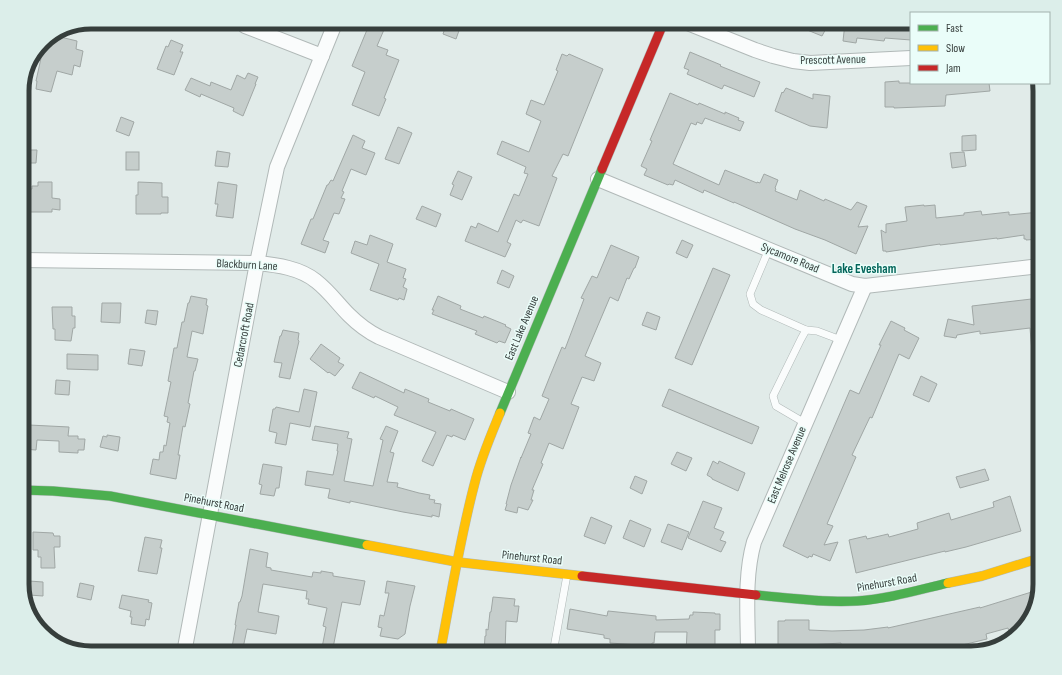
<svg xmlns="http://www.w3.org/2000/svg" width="1062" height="675" font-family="'Sofia Sans Condensed',sans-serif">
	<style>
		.building { fill: #c6cecc; stroke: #a0a7a5 }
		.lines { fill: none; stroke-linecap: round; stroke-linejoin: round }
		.lane-casing { stroke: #b1b9b8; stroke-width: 8 }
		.street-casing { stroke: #b1b9b8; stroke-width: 16 }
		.fast-casing { stroke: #b1b9b8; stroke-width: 10 }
		.slow-casing { stroke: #b1b9b8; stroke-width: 10 }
		.jam-casing { stroke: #b1b9b8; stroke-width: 10 }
		.lane { stroke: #fafcfc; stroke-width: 7 }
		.street { stroke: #fafcfc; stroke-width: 14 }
		.fast { stroke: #4caf50; stroke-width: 9 }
		.slow { stroke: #ffc107; stroke-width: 9 }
		.jam { stroke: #c62828; stroke-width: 9 }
		.labels { text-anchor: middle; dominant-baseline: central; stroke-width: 3; stroke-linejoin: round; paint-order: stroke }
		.street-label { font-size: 12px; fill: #363e3c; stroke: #eafdf9 }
		.neighbourhood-label { font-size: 13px; font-weight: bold; fill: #03655a; stroke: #eafdf9 }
		.rim { fill: none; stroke: #363e3c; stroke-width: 5 }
	</style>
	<rect width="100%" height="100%" fill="#e1ebe9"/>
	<g class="building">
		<path d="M898,22H911V40L885,38L884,41L857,38L856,43L843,41L845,23Z"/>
		<path d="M790,23H829L822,36Z"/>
		<path d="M369,25H386L377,46L388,50L386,55L399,60L384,98L386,99L379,116L352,105L365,72L352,66Z"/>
		<path d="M446,25H461L456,39L443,34Z"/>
		<path d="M52,35L77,41L76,49L83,51L80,67L74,65L72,75L57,71L51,92L36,89L37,81H36L45,40Z"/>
		<path d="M171,40L183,45L180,52H183L174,75L157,69L166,46L168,47Z"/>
		<path d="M690,52L721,65L720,66L760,82L754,97L724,85L722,89L687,74L689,70L684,68Z"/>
		<path d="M562,54L567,56L569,54L603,69L568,156L563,154L552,176L557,178L539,226L523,220L521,223L516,220L507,242L511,244L505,257L465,241L471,226L476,228L478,223L498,232L514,194L519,196L528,174L524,173L526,167L497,154L502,141L529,152L541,121L526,114L531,100L544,105L558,71L556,70Z"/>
		<path d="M248,73L258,77L255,84H256L243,116L233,111L234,108L201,94L200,97L185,90L191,78L210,86L211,82L231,90L237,75L245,79Z"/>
		<path d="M899,81V83H989L990,91L946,95L945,106L894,108V107H885V82Z"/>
		<path d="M786,88L813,99V94L830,96L827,128L810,126L775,111L782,92L783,93Z"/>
		<path d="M670,93L698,105L699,103L725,114V112L739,118L738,120L744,122L740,131L705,118L702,124L697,122L696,125L691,123L673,164L719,185L725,170L757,183V182L760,183L764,174L778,180L775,188L776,189L775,191L797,200L800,190L824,201L825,199L851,210L857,202L867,206L858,227L868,226L856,254L825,240L795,229L734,202V203L704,190L703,193L675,180L673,185L669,184L668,185L644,175L647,169L641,166L652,141L650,140Z"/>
		<path d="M121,117L134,122L129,136L116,131Z"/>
		<path d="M398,127L412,133L399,164L385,159Z"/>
		<path d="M353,135L365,141L362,148L375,153L366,175L351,169L342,191L344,192L341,198L345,199L339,214L334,213L323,240L329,242L325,253L301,244L311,219H313L327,185H328L331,180L333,181Z"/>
		<path d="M976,135V150L962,151V136Z"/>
		<path d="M22,150H37L36,163H22Z"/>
		<path d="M217,151L230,153L228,167L215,166Z"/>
		<rect x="126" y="152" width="13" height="18"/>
		<path d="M964,152L966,166L952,168L950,153Z"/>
		<path d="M458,171L472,177L462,200L450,195L454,185L452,184Z"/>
		<path d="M38,182H52V198L60,199V210L52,209V212H29V189H32V186H38Z"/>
		<path d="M138,182L162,183V197H168V213H161V214H136V195H138Z"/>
		<path d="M218,182L237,185L233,218L216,216L218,204H215Z"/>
		<path d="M924,205V206L935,205L936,218L964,215V213L981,211L982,215L1009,212V215L1040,212V239L1026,240V239H1024V235L997,239V238L940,245V244L886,252V251H883L881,230L886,233V224L907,221L905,207Z"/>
		<path d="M422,206L441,214L436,227L416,219Z"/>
		<path d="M370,235L393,244L387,262L406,269L403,278L406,279L403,287L407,289L404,300L399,298L398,300L370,290L379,264L351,253L355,241L367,245Z"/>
		<path d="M682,240L693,245L687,258L676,253Z"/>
		<path d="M611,245L639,257L635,268H634L629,279L627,278L618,301L610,297L585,356L601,363L594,381L582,377L571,404L579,407L563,449L549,443L541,463L543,464L532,490H534L531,500H533L528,510L518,507L517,513L505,510L507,504H506L511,485L521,457V458L531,434L528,433L534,417L540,420L549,399L542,396L550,376L562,347L565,349L584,299L581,298L592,276L597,278Z"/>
		<path d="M713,268L730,275L692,365L675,358Z"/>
		<path d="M502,270L514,276L509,288L497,283Z"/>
		<path d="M191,296L207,299L206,305L208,306L203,334L192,331L187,357L198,359L195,371H194L188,403L190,404L185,427L183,426L178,455H180L176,479L150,474L153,459L159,460L160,452H163L164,445L166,446L170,423L167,422L168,417L164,416L171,382L168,381L174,348H177L182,322H184L188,303H189Z"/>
		<path d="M438,296L461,306L460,309L483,318L484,316L506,325L505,326L511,329L505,343L499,341L497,343L475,334L477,331L432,314L434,310H432Z"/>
		<path d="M1040,298V352H1032L1030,328L980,334V331L957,335L956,338L944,336L948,319L974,325L972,306Z"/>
		<path d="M102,303H121L120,323L101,322Z"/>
		<path d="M52,307H72V316H75V328H73L71,341L55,340V329H53Z"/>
		<path d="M147,310L158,311L156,325L145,323Z"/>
		<path d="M647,312L660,317L656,330L642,325Z"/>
		<path d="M891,321L905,328L904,330L919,338L909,359L899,354L872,418L870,417L852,455L856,457L827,524L833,526L824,545L838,542L830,561L813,554L812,557L809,556L808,558L783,546L850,390L859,394L881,345H879Z"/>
		<path d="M283,330L299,333L298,340L299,341L290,379L279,377L282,363L274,362L280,336H281Z"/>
		<path d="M321,344L340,358L338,362L344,365L335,376L329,372L328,373L310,359Z"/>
		<path d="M130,349L145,351L142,366L128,364Z"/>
		<path d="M67,354L98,355V370L67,369Z"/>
		<path d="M360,372L404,393L405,389L429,399L428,402L450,411L451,409L474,419L465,440L453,435L452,437L447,435L433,466L422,461L436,432L394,415L398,407L375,396L374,398L352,388Z"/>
		<path d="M921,376L937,384L929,402L913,395Z"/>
		<path d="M56,380L70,381L69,395L55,394Z"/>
		<path d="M304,389L317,392L310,427L290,423L286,445L275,443L277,433L269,431L273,409H275L276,407L299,412Z"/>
		<path d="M669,389L759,427L752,444L662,406Z"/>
		<path d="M29,425L69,427L68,436H78V439H85L84,450H78V453L59,452V441L37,440L36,450L22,449V430L26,431V426H29Z"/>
		<path d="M315,426L349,432L347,438L352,439L344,481L373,486L383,440L380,439L386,426L398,431L390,452L394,453L387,482L398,483L397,487L419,493L430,495L429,499L435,500L434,503L441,504L439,517L432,515V517L403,512L350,501V503L328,498L330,489L305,485L307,471L333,475L338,451H337L338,444L312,440Z"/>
		<path d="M107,435L120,437L118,451L100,447L103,436L107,437Z"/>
		<path d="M677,452L692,458L686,471L671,464Z"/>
		<path d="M713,461L718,464L719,461L745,473L738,491L712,479V478L707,475Z"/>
		<path d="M263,464L282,467L279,488H276L274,496L260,494L262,485L259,484Z"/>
		<path d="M985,469L989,480L960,488L956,477Z"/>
		<path d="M635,476L647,481L642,494L630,488Z"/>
		<path d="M1010,496L1021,531L966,547L945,552V551L856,573L849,540L866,536L867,539L888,534L889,537L918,529L917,523L949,513L951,520L994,507L993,502Z"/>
		<path d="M703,501L722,508L714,528L724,532L720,540L726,542L721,552L688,538Z"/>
		<path d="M591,517L612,526L605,544L584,536Z"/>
		<path d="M630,520L651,529L644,547L623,538Z"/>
		<path d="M668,524L689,532L682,550L661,542Z"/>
		<path d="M33,532L53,533L54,536H60V547H54L55,568H41V557H38V550H33Z"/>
		<path d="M145,537L162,540L160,548H162L157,574L138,571Z"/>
		<path d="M250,549L268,553L266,567L271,568V570L312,577L313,572L321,573V571L333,573V576L365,581L360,605L342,602L332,653H321L326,627L323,626L327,608L308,604L309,599H306L307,591L263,584L258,612L279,616L276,634L247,629L242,653H231L236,625H235L239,602H240L242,596Z"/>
		<path d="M29,581L43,582V596L29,595Z"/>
		<path d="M387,581L415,586L410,606L405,634L398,639L380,636L382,628L378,627L380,615L384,616L389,593H385Z"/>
		<path d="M80,583L94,586L91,600L77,597Z"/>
		<path d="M1038,590L1029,622L1023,627L1009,632L1008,628L986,634L987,639L950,648L939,651L938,648L917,653V650L902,653H841V643L809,645V653H778V621H785V620H809V630L832,631L864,630L888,627V628L980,607V608Z"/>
		<path d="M122,595L149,600L148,602L152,603L149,620L146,619L145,626L131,624L132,617H130L131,611L119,608Z"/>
		<path d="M493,597L515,599L514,606H519L517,622L506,621L505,653H484L485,636H486V629L488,630L490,612H491Z"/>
		<path d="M570,609L607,616L608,611L656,616V620L689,619L690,615H693V612L715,613V614H720V630H715V653H686L687,632H655L654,643H652V646L610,643V639L604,638V635L567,629Z"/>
	</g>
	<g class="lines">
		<defs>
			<g id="lane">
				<path d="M769,249L750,294L753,304L761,310L806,330"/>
				<path d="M805,423L776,406L773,396L801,339L806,330L817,331L841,340"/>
				<path d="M553,653L567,575"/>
			</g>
			<g id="street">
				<path d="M690,24L755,50L773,56L793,61L810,63L911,58"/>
				<path d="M245,26L322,56"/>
				<path d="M598,179L852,284L865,286L1040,266"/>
				<path d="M22,260L257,263C277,265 300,268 316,281C329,291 338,304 349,315C358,324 367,331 379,337L508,392"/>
				<path d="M184,653L257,263L277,167L334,26"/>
				<path d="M748,653C748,617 744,577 754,542L865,286"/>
			</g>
			<g id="fast">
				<path d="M500,413L602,169"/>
				<path d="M22,490L53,491L110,496L367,545"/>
				<path d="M756,595C789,598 824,603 857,601C888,599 918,590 948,583"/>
			</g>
			<g id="slow">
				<path d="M367,545L457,562L582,576"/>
				<path d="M948,583L982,576L1040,558"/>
				<path d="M440,653C451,596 460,538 475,482C481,458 491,435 500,413"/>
			</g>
			<g id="jam">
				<path d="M602,169L663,24"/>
				<path d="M582,576L756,595"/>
			</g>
		</defs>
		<use href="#lane" class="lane-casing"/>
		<use href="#street" class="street-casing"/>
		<use href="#fast" class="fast-casing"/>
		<use href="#slow" class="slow-casing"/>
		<use href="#jam" class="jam-casing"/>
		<use href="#lane" class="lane"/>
		<use href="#street" class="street"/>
		<use href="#fast" class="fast"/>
		<use href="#slow" class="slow"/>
		<use href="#jam" class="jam"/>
	</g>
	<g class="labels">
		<g class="street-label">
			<text transform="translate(833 60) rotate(-1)">Prescott Avenue</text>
			<text transform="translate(790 258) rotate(22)">Sycamore Road</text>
			<text transform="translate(247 265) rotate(3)">Blackburn Lane</text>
			<text transform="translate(522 328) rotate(-67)">East Lake Avenue</text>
			<text transform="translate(244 335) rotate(-79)">Cedarcroft Road</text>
			<text transform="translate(787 465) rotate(-67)">East Melrose Avenue</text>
			<text transform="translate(214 503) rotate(11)">Pinehurst Road</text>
			<text transform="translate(532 558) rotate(6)">Pinehurst Road</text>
			<text transform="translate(887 583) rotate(-10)">Pinehurst Road</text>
		</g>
		<g class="neighbourhood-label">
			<text x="864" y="269">Lake Evesham</text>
		</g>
	</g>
	<path d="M0 0H1062V675H0ZM91 29H971A62 62 0 0 1 1033 91V584A62 62 0 0 1 971 646H91A62 62 0 0 1 29 584V91A62 62 0 0 1 91 29Z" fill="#dceeea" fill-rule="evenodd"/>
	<path class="rim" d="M91 29H971A62 62 0 0 1 1033 91V584A62 62 0 0 1 971 646H91A62 62 0 0 1 29 584V91A62 62 0 0 1 91 29Z"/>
	<rect x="910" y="12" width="140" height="72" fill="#eafdf9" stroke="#a2b1ad"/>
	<rect x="918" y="25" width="20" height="6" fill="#4caf50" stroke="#a2b1ad"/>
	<text x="946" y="32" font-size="12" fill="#363e3c">Fast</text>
	<rect x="918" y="45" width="20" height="6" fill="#ffc107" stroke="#a2b1ad"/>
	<text x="946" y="52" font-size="12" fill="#363e3c">Slow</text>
	<rect x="918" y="65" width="20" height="6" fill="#c62828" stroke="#a2b1ad"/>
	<text x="946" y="72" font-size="12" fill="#363e3c">Jam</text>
</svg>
